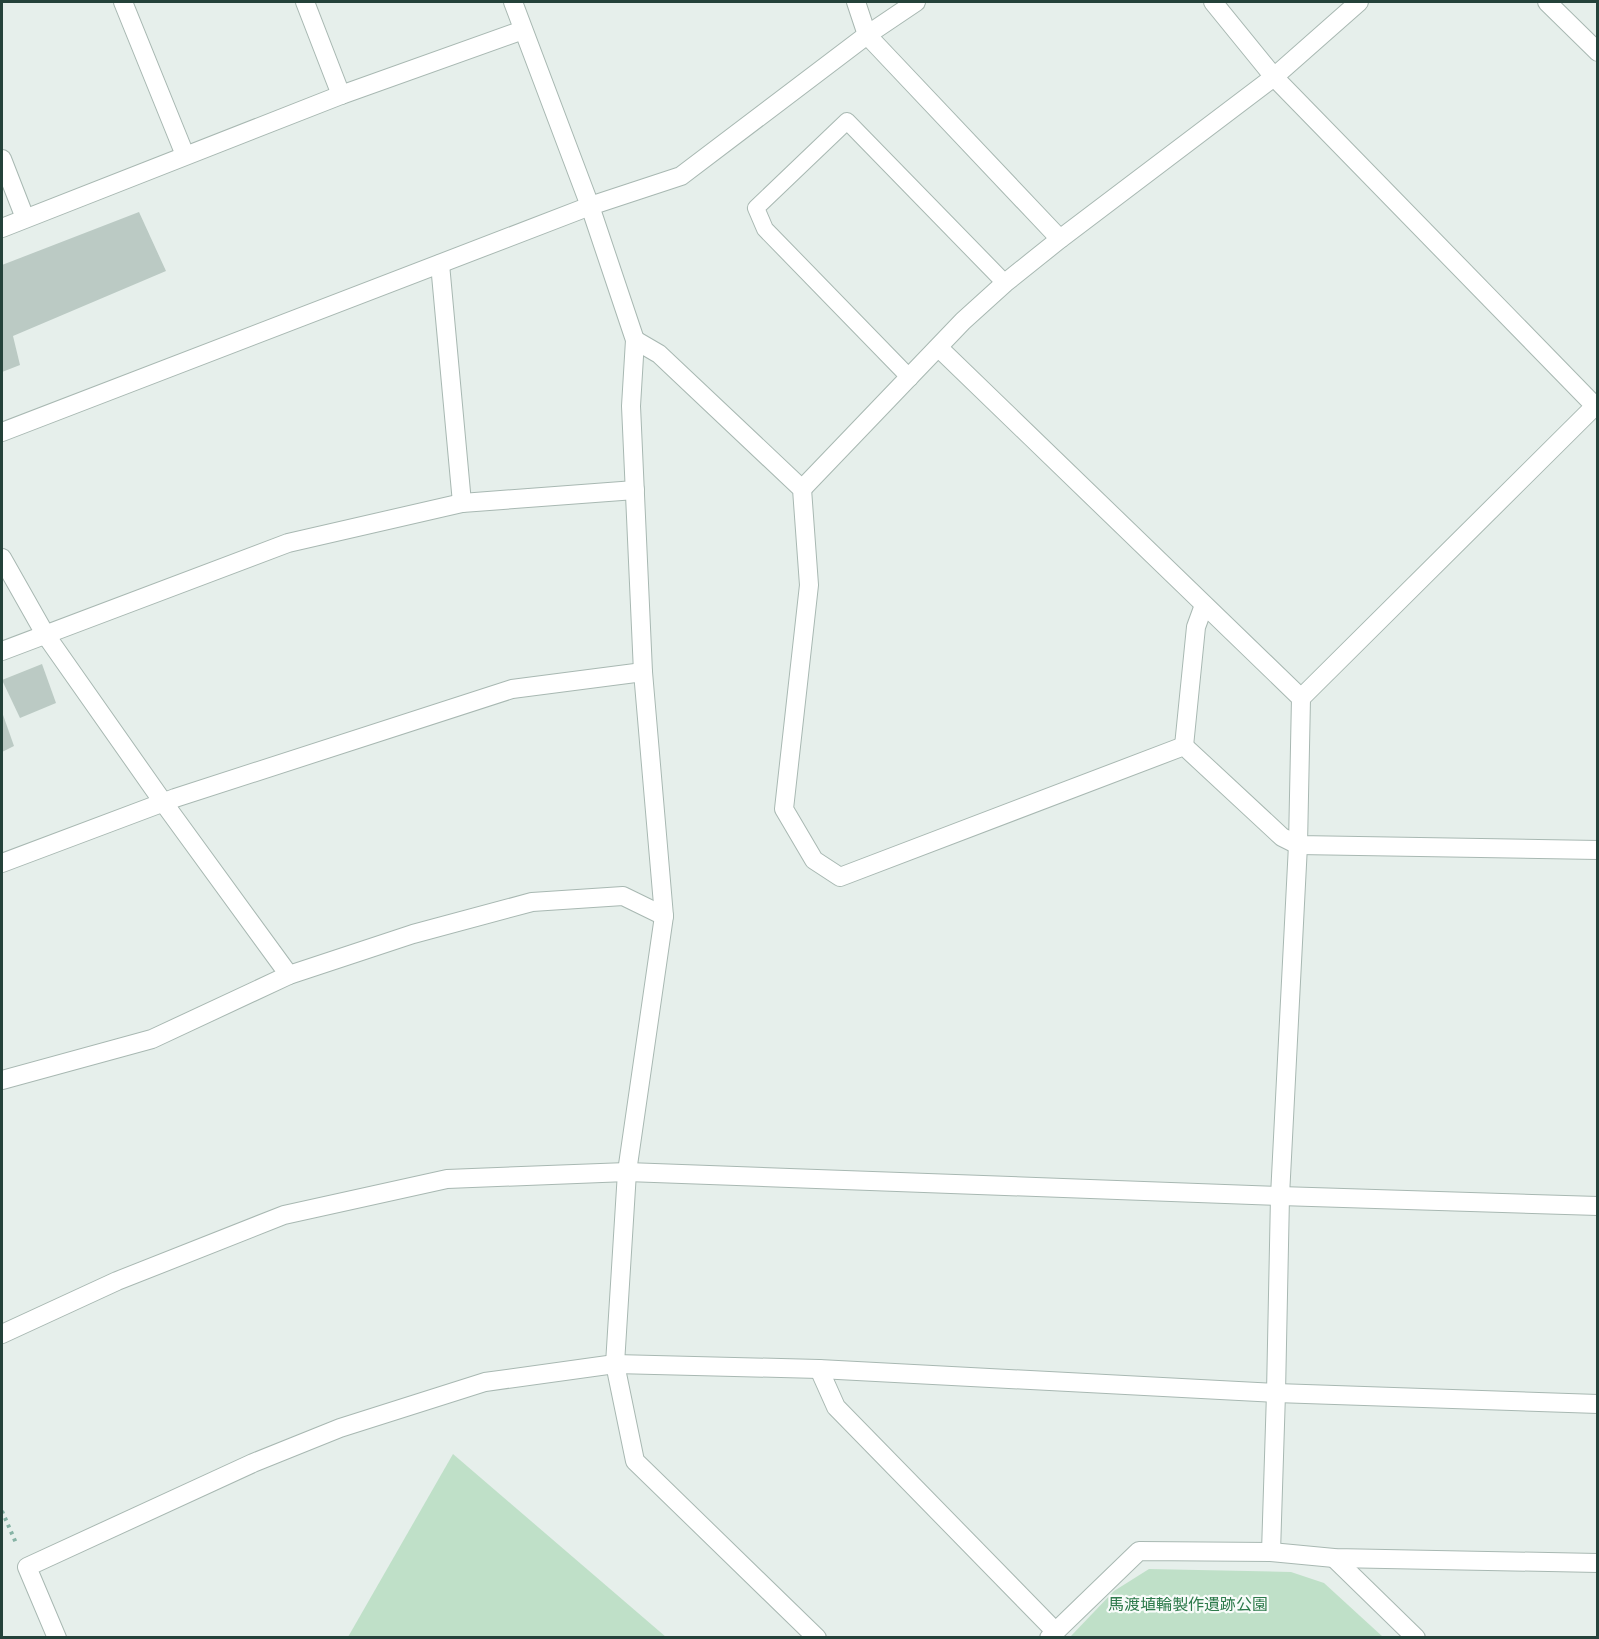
<svg xmlns="http://www.w3.org/2000/svg" width="1599" height="1639" font-family="Figtree,'Noto Sans JP',sans-serif">
	<style>
		.green { fill: #bfe0c8 }
		.building { fill: #bbcac4 }
		.lines { fill: none; stroke-linecap: round; stroke-linejoin: round }
		.service-casing { stroke: #a8b8b2; stroke-width: 18 }
		.minor-casing { stroke: #a8b8b2; stroke-width: 20 }
		.tertiary-casing { stroke: #a8b8b2; stroke-width: 20 }
		.path { stroke: #86b3a5; stroke-width: 4; stroke-dasharray: 3 4.5; stroke-linecap: butt }
		.service { stroke: #fff; stroke-width: 16 }
		.minor { stroke: #fff; stroke-width: 18 }
		.tertiary { stroke: #fff; stroke-width: 18 }
		.labels { text-anchor: middle; dominant-baseline: central; stroke-width: 4.5; stroke-linejoin: round; paint-order: stroke }
		.park-label { font-size: 16px; fill: #2d7a4b; stroke: #f7fbf9 }
	</style>
	<rect width="100%" height="100%" fill="#e6efeb"/>
	<g class="green">
		<path d="M453,1454L666,1637H348Z"/>
		<path d="M1149,1569L1291,1572L1324,1583L1383,1637H1070L1114,1591Z"/>
	</g>
	<g class="building">
		<path d="M139,212L166,271L13,336L20,365L2,372V265Z"/>
		<path d="M42,664L56,703L20,718L2,680Z"/>
		<path d="M2,712L14,746L2,752Z"/>
	</g>
	<g class="lines">
		<defs>
			<path id="service" d="M910,378L765,229L756,208L847,121L1005,283"/>
			<g id="minor">
				<path d="M123,2L185,155"/>
				<path d="M305,2L341,95"/>
				<path d="M513,2L590,206L635,340L631,406L643,672L664,916L627,1172L615,1364L635,1461L817,1638"/>
				<path d="M856,2L867,35L1060,239"/>
				<path d="M1213,2L1274,77L1598,409"/>
				<path d="M1547,2L1598,52"/>
				<path d="M2,159L25,218"/>
				<path d="M2,228L341,95L523,30"/>
				<path d="M440,264L462,503"/>
				<path d="M635,340L659,354L802,489L809,585L784,809L814,860L840,877L1184,746L1282,837L1298,845L1598,850"/>
				<path d="M939,348L1301,698L1298,845L1280,1196L1276,1393L1271,1552"/>
				<path d="M2,432L590,206L681,176L867,35L916,2"/>
				<path d="M802,489L963,321L1005,283L1060,239L1274,77L1359,2"/>
				<path d="M2,558L45,634L163,802L289,975"/>
				<path d="M2,651L288,543L462,503L635,490"/>
				<path d="M1301,698L1598,403"/>
				<path d="M1184,746L1196,627L1204,605"/>
				<path d="M2,863L175,798L512,689L643,672"/>
				<path d="M2,1080L152,1039L289,975L413,934L532,902L623,896L664,916"/>
				<path d="M819,1369L836,1407L1055,1631"/>
				<path d="M1334,1558L1416,1638"/>
				<path d="M57,1638L27,1567L253,1463L340,1428L485,1382L615,1364L819,1369L1276,1393L1598,1404"/>
				<path d="M1049,1638L1139,1551L1271,1552L1334,1558L1598,1563"/>
			</g>
			<path id="tertiary" d="M2,1334L117,1281L284,1215L447,1179L627,1172L1280,1196L1598,1206"/>
		</defs>
		<use href="#service" class="service-casing"/>
		<use href="#minor" class="minor-casing"/>
		<use href="#tertiary" class="tertiary-casing"/>
		<path class="path" d="M2,1511L16,1543"/>
		<use href="#service" class="service"/>
		<use href="#minor" class="minor"/>
		<use href="#tertiary" class="tertiary"/>
	</g>
	<g class="labels">
		<g class="park-label">
			<text x="1188" y="1604">馬渡埴輪製作遺跡公園</text>
		</g>
	</g>
	<rect width="1599" height="1639" fill="none" stroke="#24423a" stroke-width="6"/>
</svg>
